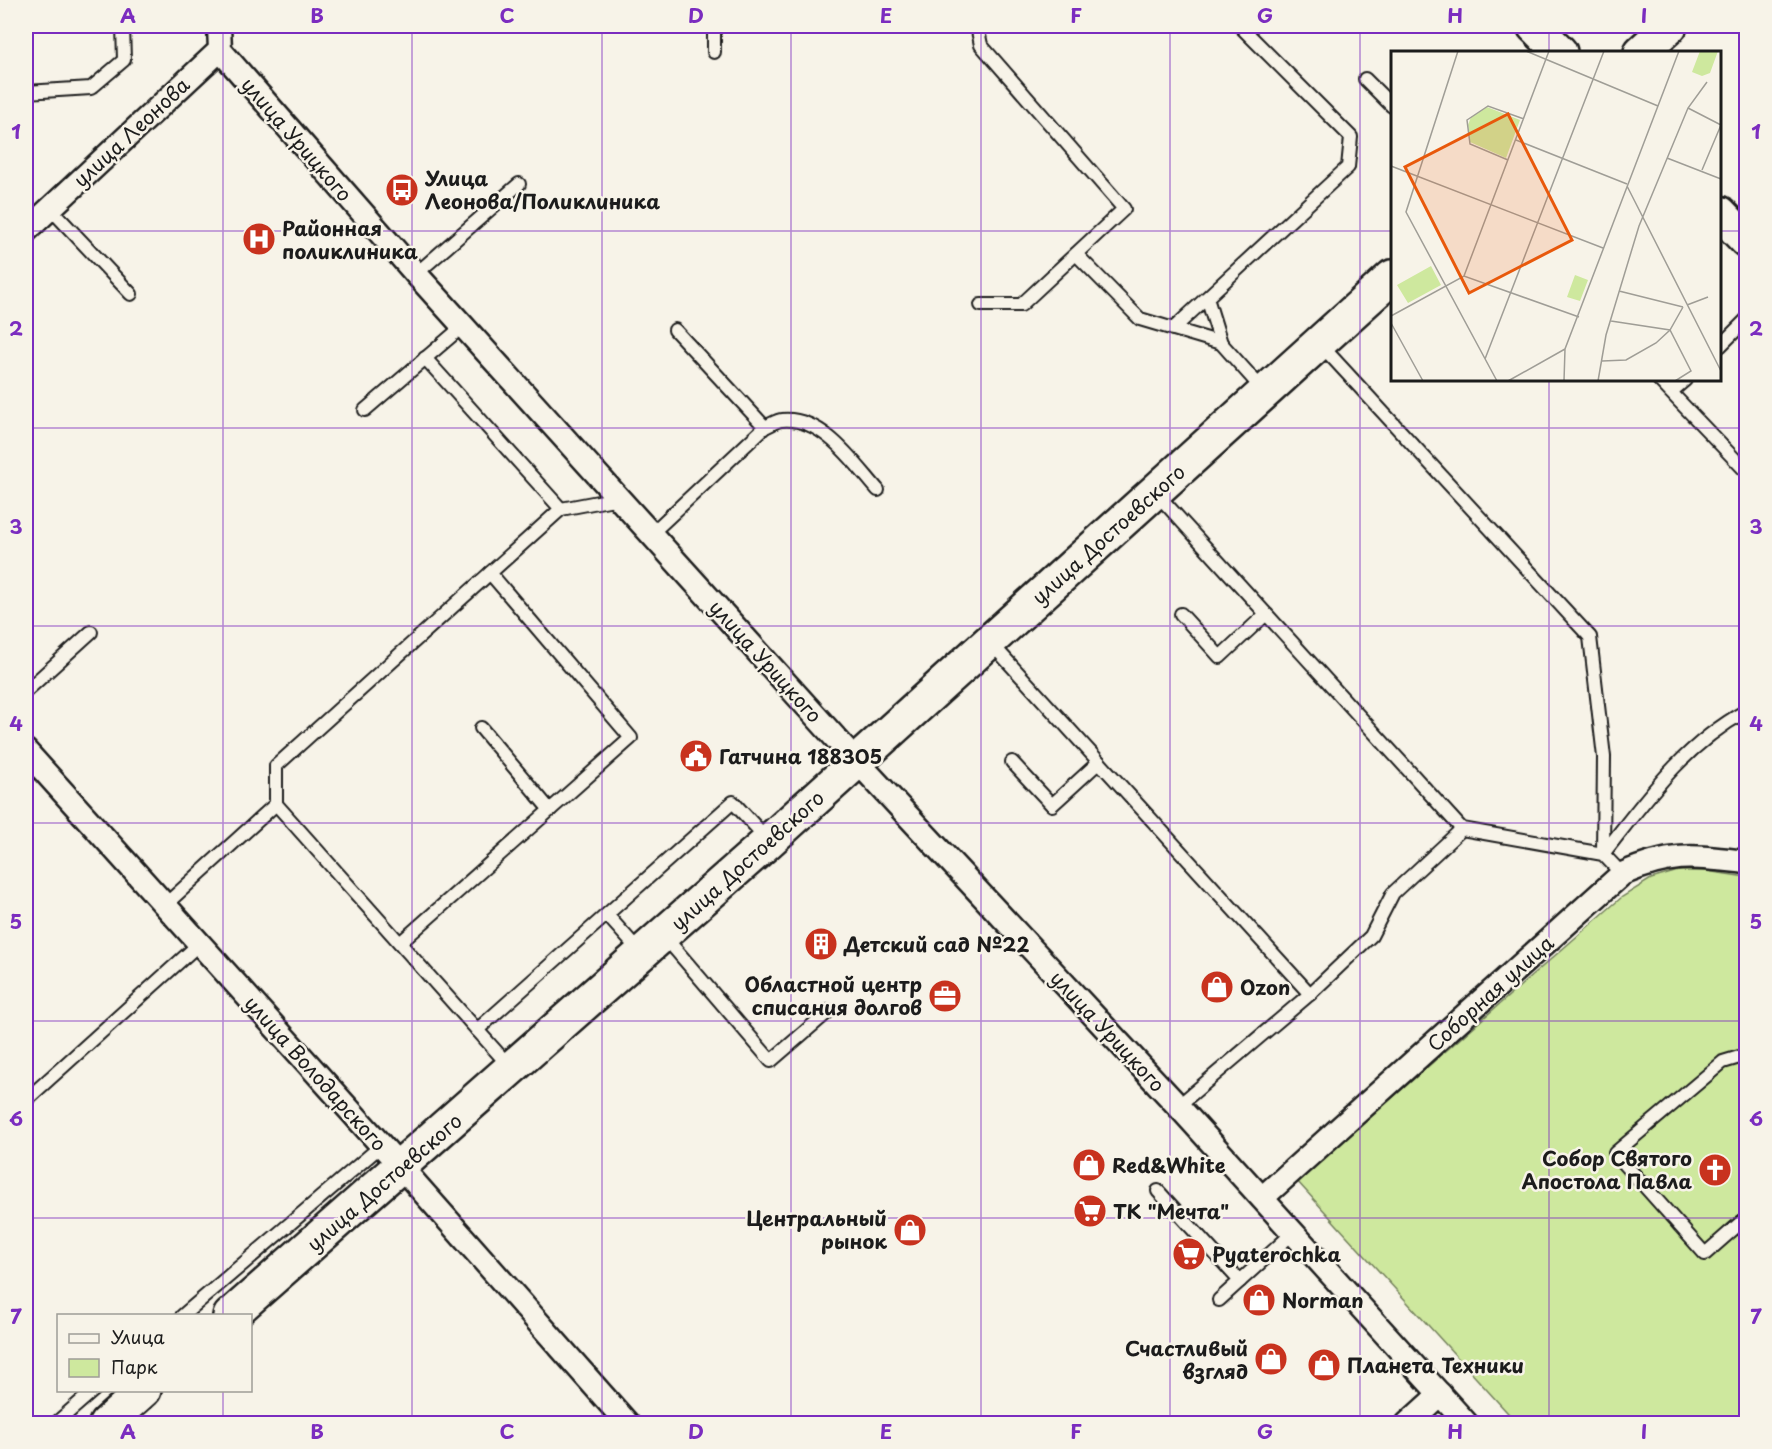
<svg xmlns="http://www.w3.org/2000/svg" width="1772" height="1449" font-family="'Playpen Sans',sans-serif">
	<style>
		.green { fill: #cee89e; stroke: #75825d; stroke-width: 1.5 }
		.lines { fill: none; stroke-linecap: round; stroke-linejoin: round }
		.lane-casing { stroke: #1c1c1c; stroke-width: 16 }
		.street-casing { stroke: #1c1c1c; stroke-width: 27 }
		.secondary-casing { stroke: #1c1c1c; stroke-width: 38 }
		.lane { stroke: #f7f3e8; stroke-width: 12 }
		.street { stroke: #f7f3e8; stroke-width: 22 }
		.secondary { stroke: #f7f3e8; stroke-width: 33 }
		.grid { fill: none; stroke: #7b2cbf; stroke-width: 1.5; stroke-opacity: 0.55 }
		.labels { text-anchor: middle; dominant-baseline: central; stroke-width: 5; stroke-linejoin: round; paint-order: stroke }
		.street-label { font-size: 20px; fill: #1c1c1c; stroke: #f7f3e8 }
		.poi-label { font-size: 20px; font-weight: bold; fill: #1c1c1c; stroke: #f7f3e8; text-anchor: start }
		.inset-road { fill: none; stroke: #9f9d96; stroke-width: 1.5 }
		.view { fill: #e8590c; fill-opacity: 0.15; stroke: #e8590c; stroke-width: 3 }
		.inset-edge { fill: none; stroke: #1c1c1c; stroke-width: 3 }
		.neatline { fill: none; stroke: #7b2cbf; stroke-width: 2 }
		.grid-label { font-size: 20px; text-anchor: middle; font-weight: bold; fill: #7b2cbf }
	</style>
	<rect width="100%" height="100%" fill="#f7f3e8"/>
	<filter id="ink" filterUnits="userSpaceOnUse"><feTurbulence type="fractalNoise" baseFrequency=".0167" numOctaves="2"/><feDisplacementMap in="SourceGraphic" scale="12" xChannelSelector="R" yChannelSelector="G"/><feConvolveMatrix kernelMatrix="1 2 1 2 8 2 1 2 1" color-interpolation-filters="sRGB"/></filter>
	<g filter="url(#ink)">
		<path class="green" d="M1678,871H1706L1746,877V1423H1517L1297,1181L1622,897L1651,879Z"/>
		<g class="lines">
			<defs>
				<g id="lane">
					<path d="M977,26L981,45L1124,209L1021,305H981"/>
					<path d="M714,52V26"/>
					<path d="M1365,79L1392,106"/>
					<path d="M26,92L91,88L124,60L123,26"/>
					<path d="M50,208L131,294"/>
					<path d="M1076,254L1140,319L1221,343L1264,391"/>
					<path d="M416,274L519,184"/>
					<path d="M1207,298L1221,343"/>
					<path d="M1173,329L1348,167L1351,137L1240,26"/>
					<path d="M675,330L765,427"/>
					<path d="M1320,344L1590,637L1604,757L1603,854"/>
					<path d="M1720,346L1746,320"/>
					<path d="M425,358L561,509"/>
					<path d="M1659,380L1746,471"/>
					<path d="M1671,392L1685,380"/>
					<path d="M365,410L463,326"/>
					<path d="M1156,493L1462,829L1603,854L1622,874"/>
					<path d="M651,534L765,427C770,425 777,420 782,420C823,416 855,464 878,490"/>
					<path d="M1181,614L1220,657L1266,614"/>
					<path d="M990,642L1310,994"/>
					<path d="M26,691L91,632"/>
					<path d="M481,728L550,810"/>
					<path d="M1012,762L1052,805L1099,762"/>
					<path d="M276,804L511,1068"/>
					<path d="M1603,854C1647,798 1683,746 1746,711"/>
					<path d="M165,905L276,804V766L561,509L619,498"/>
					<path d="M607,915L641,953"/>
					<path d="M664,936L771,1061L829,1011"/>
					<path d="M400,943L631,738L490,573"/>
					<path d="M477,1030L733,802L768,840"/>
					<path d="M1746,1055L1723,1062L1615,1153L1705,1254L1746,1218"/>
					<path d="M26,1100L200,943"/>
					<path d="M1178,1106L1310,994L1371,936L1393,893L1462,829"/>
					<path d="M1158,1191L1240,1281"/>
					<path d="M1219,1300L1293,1233"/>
					<path d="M182,1316L382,1145"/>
					<path d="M55,1424L94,1390"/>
				</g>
				<g id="street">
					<path d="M220,50L416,274L840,743L1178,1106L1467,1424"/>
					<path d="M26,231L220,50L219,26"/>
					<path d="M26,751L401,1167L628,1424"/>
					<path d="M1262,1198L1622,874C1672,852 1694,856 1746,862"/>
					<path d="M1407,1424L1440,1394"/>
				</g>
				<g id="secondary">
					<path d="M1534,26L1560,52"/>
					<path d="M1641,52L1670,26"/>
					<path d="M1720,213L1746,240"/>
					<path d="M230,1316L769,841L1392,277"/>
					<path d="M106,1424L144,1390"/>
				</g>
			</defs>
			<use href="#lane" class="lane-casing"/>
			<use href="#street" class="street-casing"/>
			<use href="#secondary" class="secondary-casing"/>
			<use href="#lane" class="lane"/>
			<use href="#street" class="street"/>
			<use href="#secondary" class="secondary"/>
		</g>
	</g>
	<path class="grid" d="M223,26V1316M412,26V1424M602,26V1424M791,26V1424M981,26V1424M1170,26V1424M1360,26V1424M1549,26V52M26,231H1392M1720,231H1746M1549,380V1424M26,428H1746M26,626H1746M26,823H1746M26,1021H1746M26,1218H1746M223,1390V1424"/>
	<defs>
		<symbol id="bus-disc" viewBox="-11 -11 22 22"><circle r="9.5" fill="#c8321e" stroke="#f7f3e8"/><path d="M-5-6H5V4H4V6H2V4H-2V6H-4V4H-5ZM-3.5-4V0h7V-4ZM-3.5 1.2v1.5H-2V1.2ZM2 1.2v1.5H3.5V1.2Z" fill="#fff"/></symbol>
		<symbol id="hospital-disc" viewBox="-11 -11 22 22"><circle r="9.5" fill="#c8321e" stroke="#f7f3e8"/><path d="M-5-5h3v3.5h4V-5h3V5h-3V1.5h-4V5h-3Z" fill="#fff"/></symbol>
		<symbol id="civic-disc" viewBox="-11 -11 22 22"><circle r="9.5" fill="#c8321e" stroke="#f7f3e8"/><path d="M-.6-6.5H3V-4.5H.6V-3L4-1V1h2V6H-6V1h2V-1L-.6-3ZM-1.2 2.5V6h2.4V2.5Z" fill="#fff"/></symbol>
		<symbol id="building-disc" viewBox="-11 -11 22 22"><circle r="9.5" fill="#c8321e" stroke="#f7f3e8"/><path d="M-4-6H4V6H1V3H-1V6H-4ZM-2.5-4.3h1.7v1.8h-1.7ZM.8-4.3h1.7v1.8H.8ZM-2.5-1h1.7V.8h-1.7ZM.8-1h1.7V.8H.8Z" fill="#fff"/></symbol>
		<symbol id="shop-disc" viewBox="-11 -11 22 22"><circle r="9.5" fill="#c8321e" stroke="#f7f3e8"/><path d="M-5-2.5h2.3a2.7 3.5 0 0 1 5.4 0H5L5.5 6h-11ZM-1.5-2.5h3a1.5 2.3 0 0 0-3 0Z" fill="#fff"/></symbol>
		<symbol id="office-disc" viewBox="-11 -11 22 22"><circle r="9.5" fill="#c8321e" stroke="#f7f3e8"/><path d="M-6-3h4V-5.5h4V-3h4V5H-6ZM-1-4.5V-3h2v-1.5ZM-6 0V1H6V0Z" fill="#fff"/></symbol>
		<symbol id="church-disc" viewBox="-11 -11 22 22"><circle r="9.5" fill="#c8321e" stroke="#f7f3e8"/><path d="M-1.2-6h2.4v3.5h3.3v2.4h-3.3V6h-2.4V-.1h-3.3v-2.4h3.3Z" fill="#fff"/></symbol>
		<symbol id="supermarket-disc" viewBox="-11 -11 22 22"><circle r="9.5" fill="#c8321e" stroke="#f7f3e8"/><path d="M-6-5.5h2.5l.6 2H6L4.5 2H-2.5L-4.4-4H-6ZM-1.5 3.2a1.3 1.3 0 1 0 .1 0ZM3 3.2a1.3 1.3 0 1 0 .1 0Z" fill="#fff"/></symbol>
	</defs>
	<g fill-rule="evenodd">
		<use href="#bus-disc" x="383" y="171" width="38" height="38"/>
		<use href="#hospital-disc" x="240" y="220" width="38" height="38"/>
		<use href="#civic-disc" x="677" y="737" width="38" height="38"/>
		<use href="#building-disc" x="802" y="925" width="38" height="38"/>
		<use href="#shop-disc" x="1198" y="968" width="38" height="38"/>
		<use href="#office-disc" x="926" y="977" width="38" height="38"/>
		<use href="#shop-disc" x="1070" y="1146" width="38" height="38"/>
		<use href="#church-disc" x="1696" y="1151" width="38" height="38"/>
		<use href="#supermarket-disc" x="1071" y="1192" width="38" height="38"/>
		<use href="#shop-disc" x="891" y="1211" width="38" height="38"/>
		<use href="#supermarket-disc" x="1170" y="1235" width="38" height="38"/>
		<use href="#shop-disc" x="1240" y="1281" width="38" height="38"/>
		<use href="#shop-disc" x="1252" y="1340" width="38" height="38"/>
		<use href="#shop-disc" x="1305" y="1346" width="38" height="38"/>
	</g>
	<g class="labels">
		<g class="street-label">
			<text transform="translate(131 132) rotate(-43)">улица Леонова</text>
			<text transform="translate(297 139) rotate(49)">улица Урицкого</text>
			<text transform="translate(1108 534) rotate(-42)">улица Достоевского</text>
			<text transform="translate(766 661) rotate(48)">улица Урицкого</text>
			<text transform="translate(747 860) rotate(-42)">улица Достоевского</text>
			<text transform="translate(1490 993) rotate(-42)">Соборная улица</text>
			<text transform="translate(1108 1031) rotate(47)">улица Урицкого</text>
			<text transform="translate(316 1073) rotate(48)">улица Володарского</text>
			<text transform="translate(384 1182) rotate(-41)">улица Достоевского</text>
		</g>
		<g class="poi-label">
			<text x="425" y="178">Улица<tspan x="425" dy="23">Леонова/Поликлиника</tspan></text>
			<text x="282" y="228">Районная<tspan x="282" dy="23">поликлиника</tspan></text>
			<text x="719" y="756">Гатчина 188305</text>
			<text x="844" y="944">Детский сад №22</text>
			<text x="922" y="984" text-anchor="end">Областной центр<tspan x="922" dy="23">списания долгов</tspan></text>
			<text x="1240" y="987">Ozon</text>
			<text x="1692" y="1158" text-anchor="end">Собор Святого<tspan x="1692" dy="23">Апостола Павла</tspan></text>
			<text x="1112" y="1165">Red&amp;White</text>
			<text x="1113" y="1211">ТК "Мечта"</text>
			<text x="887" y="1218" text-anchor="end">Центральный<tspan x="887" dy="23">рынок</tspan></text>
			<text x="1212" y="1254">Pyaterochka</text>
			<text x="1282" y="1300">Norman</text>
			<text x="1248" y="1348" text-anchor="end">Счастливый<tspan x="1248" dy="23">взгляд</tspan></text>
			<text x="1347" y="1365">Планета Техники</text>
		</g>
	</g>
	<g transform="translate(1391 51)">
		<rect width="330" height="330" fill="#f7f3e8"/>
		<path d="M309,0H327L319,22L311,25L301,21ZM96,56L129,69L115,107L79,91L77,74L80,66ZM40,215L50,234L17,252L6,234ZM184,224L197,229L189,250L176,246Z" fill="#cee89e"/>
		<path class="inset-road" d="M67,0L15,161L106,330M135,0L267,55M297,57L330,74M125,89L236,133M276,107L330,128M117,109L79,93L76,69L97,55L133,68M0,115L212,197M311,119L330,74M236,135L330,320M73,225L158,0M228,240L292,256M296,254L317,246M0,265L73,225L188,266M220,270L279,279L300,320L284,330M0,272L32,330M94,308L213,0M211,310L235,309L265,292L279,279L292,256M117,330L174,298M173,330L174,298L288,0M207,330L215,284L248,175L297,57L316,31"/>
		<path class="view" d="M117,63L181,189L78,242L14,116Z"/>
		<rect width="330" height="330" class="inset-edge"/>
	</g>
	<rect width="1772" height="1449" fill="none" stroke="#f7f3e8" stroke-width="66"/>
	<rect x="57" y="1314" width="195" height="78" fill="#f7f3e8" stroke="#9f9d96" stroke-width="1.5"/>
	<rect x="69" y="1334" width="30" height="9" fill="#f7f3e8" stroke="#9f9d96" stroke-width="1.5"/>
	<text x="111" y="1344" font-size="18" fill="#1c1c1c">Улица</text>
	<rect x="69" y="1359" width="30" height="18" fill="#cee89e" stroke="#9f9d96" stroke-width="1.5"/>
	<text x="111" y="1374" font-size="18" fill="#1c1c1c">Парк</text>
	<rect x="33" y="33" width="1706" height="1383" class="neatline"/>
	<g class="grid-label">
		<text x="128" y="23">A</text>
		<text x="317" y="23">B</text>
		<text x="507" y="23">C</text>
		<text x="696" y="23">D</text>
		<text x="886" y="23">E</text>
		<text x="1076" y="23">F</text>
		<text x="1265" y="23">G</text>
		<text x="1455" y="23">H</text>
		<text x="1644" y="23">I</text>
		<text x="16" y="139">1</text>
		<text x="1756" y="139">1</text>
		<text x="16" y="336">2</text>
		<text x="1756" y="336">2</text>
		<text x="16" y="534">3</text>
		<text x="1756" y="534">3</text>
		<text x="16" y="731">4</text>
		<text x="1756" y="731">4</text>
		<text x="16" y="929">5</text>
		<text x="1756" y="929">5</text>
		<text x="16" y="1126">6</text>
		<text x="1756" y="1126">6</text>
		<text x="16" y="1324">7</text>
		<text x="1756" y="1324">7</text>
		<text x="128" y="1439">A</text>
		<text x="317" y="1439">B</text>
		<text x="507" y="1439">C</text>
		<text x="696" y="1439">D</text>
		<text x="886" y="1439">E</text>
		<text x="1076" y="1439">F</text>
		<text x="1265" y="1439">G</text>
		<text x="1455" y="1439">H</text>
		<text x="1644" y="1439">I</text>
	</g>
</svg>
